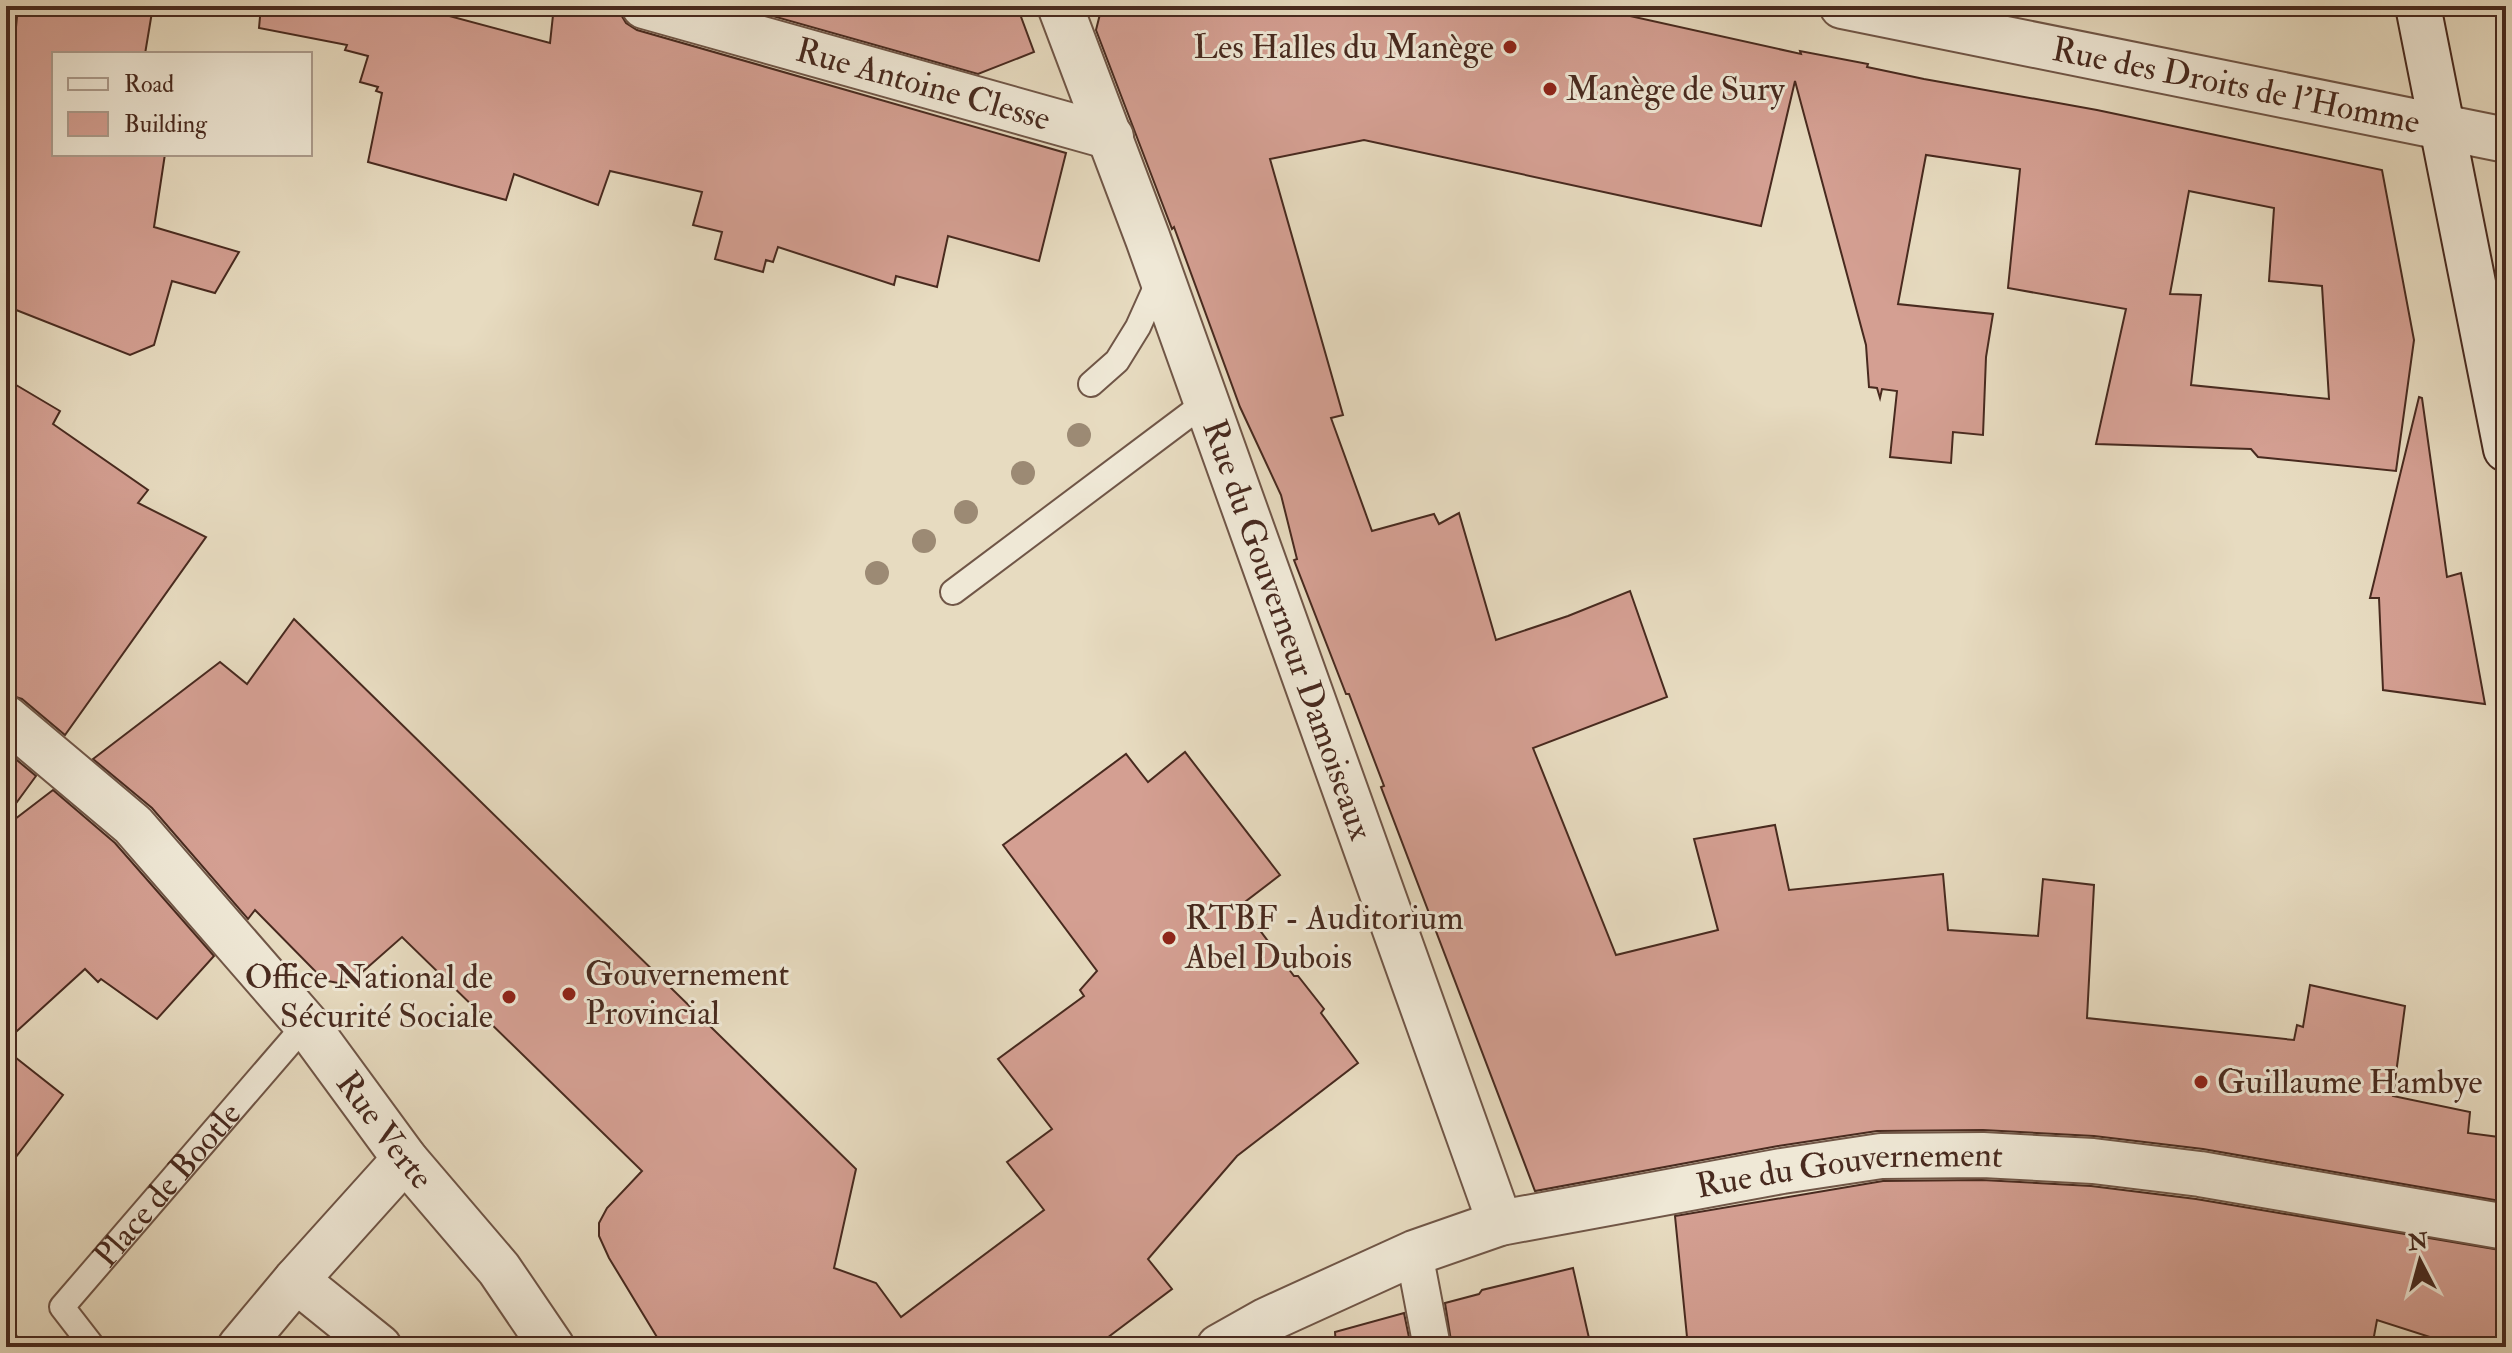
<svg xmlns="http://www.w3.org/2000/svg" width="2512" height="1353" font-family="'IM FELL Double Pica',serif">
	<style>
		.green { fill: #b5c093; stroke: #7e7559; stroke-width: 2 }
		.building { fill: #d49f92; stroke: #482a1f; stroke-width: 2; fill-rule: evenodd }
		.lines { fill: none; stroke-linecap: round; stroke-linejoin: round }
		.service-casing { stroke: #705647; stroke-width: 28 }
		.pedestrian-casing { stroke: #705647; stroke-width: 40 }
		.minor-casing { stroke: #705647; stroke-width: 48 }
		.secondary-casing { stroke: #482a1f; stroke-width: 48 }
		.service { stroke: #efe8d6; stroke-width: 24 }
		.pedestrian { stroke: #efe8d6; stroke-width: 36 }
		.minor { stroke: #efe8d6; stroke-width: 44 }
		.secondary { stroke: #efe8d6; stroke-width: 44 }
		.tree { fill: #9c8a74 }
		.poi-dot { fill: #8f2418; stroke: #efe8d6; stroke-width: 3 }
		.labels { text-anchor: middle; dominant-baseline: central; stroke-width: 6; stroke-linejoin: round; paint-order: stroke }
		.poi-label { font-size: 34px; fill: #482a1f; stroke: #efe8d6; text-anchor: start }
		.street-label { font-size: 34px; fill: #482a1f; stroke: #efe8d6 }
	</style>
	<rect width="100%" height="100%" fill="#e7dbc0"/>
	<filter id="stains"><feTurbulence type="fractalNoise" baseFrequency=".0025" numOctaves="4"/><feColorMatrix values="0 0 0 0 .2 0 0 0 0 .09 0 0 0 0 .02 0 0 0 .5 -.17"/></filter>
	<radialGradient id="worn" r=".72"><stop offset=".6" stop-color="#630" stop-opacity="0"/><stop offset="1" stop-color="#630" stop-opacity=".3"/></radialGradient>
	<path class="green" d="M6,1321L25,1347H6Z"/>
	<g class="building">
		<path d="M18,6H153L145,54H54V154H165L154,227L239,252L215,293L172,281L154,345L130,355L6,306V133Z"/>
		<path d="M261,6H412L550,43L554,6H620V13L626,23L637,30L1066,153L1039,261L948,236L937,287L896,276L894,285L778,247L773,262L766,260L763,272L715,259L722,232L693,225L702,192L610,171L598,205L514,174L506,200L368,162L382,93L376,91L378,87L360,82L368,56L345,50L347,45L259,28Z"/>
		<path d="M737,6H1017L1034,52L978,74Z"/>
		<path d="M1102,6H1585L1801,54L1800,51L1868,64L1867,67L1924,79L2097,110L2382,170L2414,340L2396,471L2258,457L2251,449L2096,444L2126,309L2008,288L2020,169L1926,155L1898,304L1993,314L1986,357L1983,435L1953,432L1951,463L1890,457L1897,391L1882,389L1880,398L1877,388L1869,387L1866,345L1795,81L1761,226L1364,140L1270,159L1343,415L1331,418L1372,531L1434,514L1439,524L1459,513L1496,640L1568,616L1630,591L1667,697L1533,748L1616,955L1718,930L1694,839L1775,825L1789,890L1943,874L1948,930L2038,936L2043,879L2094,885L2087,1018L2294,1040L2297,1025L2303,1027L2310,985L2405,1006L2393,1096L2470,1112L2468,1133L2506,1138V1202L2203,1149L2094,1136L1983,1130L1877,1131L1778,1146L1535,1191L1381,787L1384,786L1349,694H1346L1294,560L1297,559L1281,495L1240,407L1174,227L1172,229L1096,30ZM2189,191L2274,208L2269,281L2322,286L2329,399L2191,385L2201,295L2170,294Z"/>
		<path d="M6,379L60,411L53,424L148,490L138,503L206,537L65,735L22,699L6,694Z"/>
		<path d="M2419,397L2422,398L2447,577L2461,573L2485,704L2383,690L2379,598H2370Z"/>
		<path d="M294,619L856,1169L834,1268L876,1283L901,1317L1044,1210L1007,1162L1052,1129L998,1059L1084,996L1080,990L1097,971L1003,845L1126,754L1148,782L1185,752L1280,875L1241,905L1294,976H1298L1324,1009L1321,1013L1358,1063L1237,1156L1148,1259L1172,1289L1095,1347H663L609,1258L599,1236V1223L607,1208L642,1171L402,937L351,982L338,983L328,981L316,972L255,910L248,919L152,808L93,759L220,662L247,684Z"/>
		<path d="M6,751L36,776L6,817Z"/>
		<path d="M53,790L115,843L214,956L157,1019L101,979L98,982L85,969L6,1041V943L13,935L6,923V826Z"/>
		<path d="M6,1050L63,1095L6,1170Z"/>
		<path d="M1982,1180L2091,1186L2196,1199L2506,1251V1347H2461L2377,1320L2372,1347H1688L1675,1216L1883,1181Z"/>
		<path d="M1573,1268L1591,1347H1452L1445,1303L1479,1294L1482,1290Z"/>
		<path d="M1404,1313L1411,1347H1336L1335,1332Z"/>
	</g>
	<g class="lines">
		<defs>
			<g id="service">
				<path d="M1091,384L1117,361L1138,327L1161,276"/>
				<path d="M953,592L1206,402"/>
				<path id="s1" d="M93,1347L62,1307L306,1024"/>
			</g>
			<path id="pedestrian" d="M1414,1253L1432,1347"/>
			<g id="minor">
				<path id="s2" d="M644,6L1111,137"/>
				<path id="s3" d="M1060,6L1148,239L1500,1223"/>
				<path id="s4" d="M1842,6L2506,140"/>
				<path id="s5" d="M6,718L133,825L306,1024L405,1159L499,1269L552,1347"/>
				<path d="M296,1280L379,1347"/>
				<path d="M240,1347L296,1280L405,1159"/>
				<path id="s6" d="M1219,1347L1267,1320L1414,1253L1500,1223L1782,1171L1881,1156L1983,1155L2093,1161L2200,1174L2506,1227"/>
			</g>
			<path id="secondary" d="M2418,6L2506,449"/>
		</defs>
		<use href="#service" class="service-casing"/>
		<use href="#pedestrian" class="pedestrian-casing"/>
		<use href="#minor" class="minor-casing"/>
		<use href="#secondary" class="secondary-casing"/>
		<use href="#service" class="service"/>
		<use href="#pedestrian" class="pedestrian"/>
		<use href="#minor" class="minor"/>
		<use href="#secondary" class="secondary"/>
	</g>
	<g class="tree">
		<circle cx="1079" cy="435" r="12"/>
		<circle cx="1023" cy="473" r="12"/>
		<circle cx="966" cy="512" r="12"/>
		<circle cx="924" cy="541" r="12"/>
		<circle cx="877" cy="573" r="12"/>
	</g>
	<g class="poi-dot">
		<circle cx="1510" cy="47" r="8"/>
		<circle cx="1550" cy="89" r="8"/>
		<circle cx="1169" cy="938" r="8"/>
		<circle cx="569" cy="994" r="8"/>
		<circle cx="509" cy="997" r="8"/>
		<circle cx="2201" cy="1082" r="8"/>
	</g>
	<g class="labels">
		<g class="poi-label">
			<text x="1494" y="47" text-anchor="end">Les Halles du Manège</text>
			<text x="1566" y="89">Manège de Sury</text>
			<text x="1185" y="918">RTBF - Auditorium<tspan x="1185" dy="39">Abel Dubois</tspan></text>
			<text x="585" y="974">Gouvernement<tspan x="585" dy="39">Provincial</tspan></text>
			<text x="493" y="977" text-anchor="end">Office National de<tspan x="493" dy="39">Sécurité Sociale</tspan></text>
			<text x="2217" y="1082">Guillaume Hambye</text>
		</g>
		<g class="street-label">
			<text stroke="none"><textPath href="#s2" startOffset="290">Rue Antoine Clesse</textPath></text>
			<text stroke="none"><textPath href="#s4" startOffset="402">Rue des Droits de l'Homme</textPath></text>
			<text stroke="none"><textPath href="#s3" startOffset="664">Rue du Gouverneur Damoiseaux</textPath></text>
			<text stroke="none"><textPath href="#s5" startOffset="562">Rue Verte</textPath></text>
			<text stroke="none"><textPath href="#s6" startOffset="662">Rue du Gouvernement</textPath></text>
			<text stroke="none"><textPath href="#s1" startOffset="212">Place de Bootle</textPath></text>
		</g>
	</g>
	<rect width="2512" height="1353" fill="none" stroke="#e7dbc0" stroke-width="32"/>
	<rect x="8" y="8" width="2496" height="1337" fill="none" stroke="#482a1f" stroke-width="4"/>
	<rect x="16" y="16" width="2480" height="1321" fill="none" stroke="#482a1f" stroke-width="2"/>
	<rect x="52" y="52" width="260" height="104" fill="#efe8d6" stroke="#ac9c8d" stroke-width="2"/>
	<rect x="68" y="78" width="40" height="12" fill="#efe8d6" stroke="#ac9c8d" stroke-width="2"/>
	<text x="124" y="92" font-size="24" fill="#482a1f">Road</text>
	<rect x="68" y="112" width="40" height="24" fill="#d49f92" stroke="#ac9c8d" stroke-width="2"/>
	<text x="124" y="132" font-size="24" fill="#482a1f">Building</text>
	<g transform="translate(2420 1261) rotate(354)" stroke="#efe8d6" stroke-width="6" paint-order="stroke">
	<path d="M0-6L14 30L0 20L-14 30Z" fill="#482a1f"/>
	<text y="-12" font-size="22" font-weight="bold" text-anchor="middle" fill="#482a1f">N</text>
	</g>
	<rect width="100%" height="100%" filter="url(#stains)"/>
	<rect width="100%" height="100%" fill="url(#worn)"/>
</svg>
